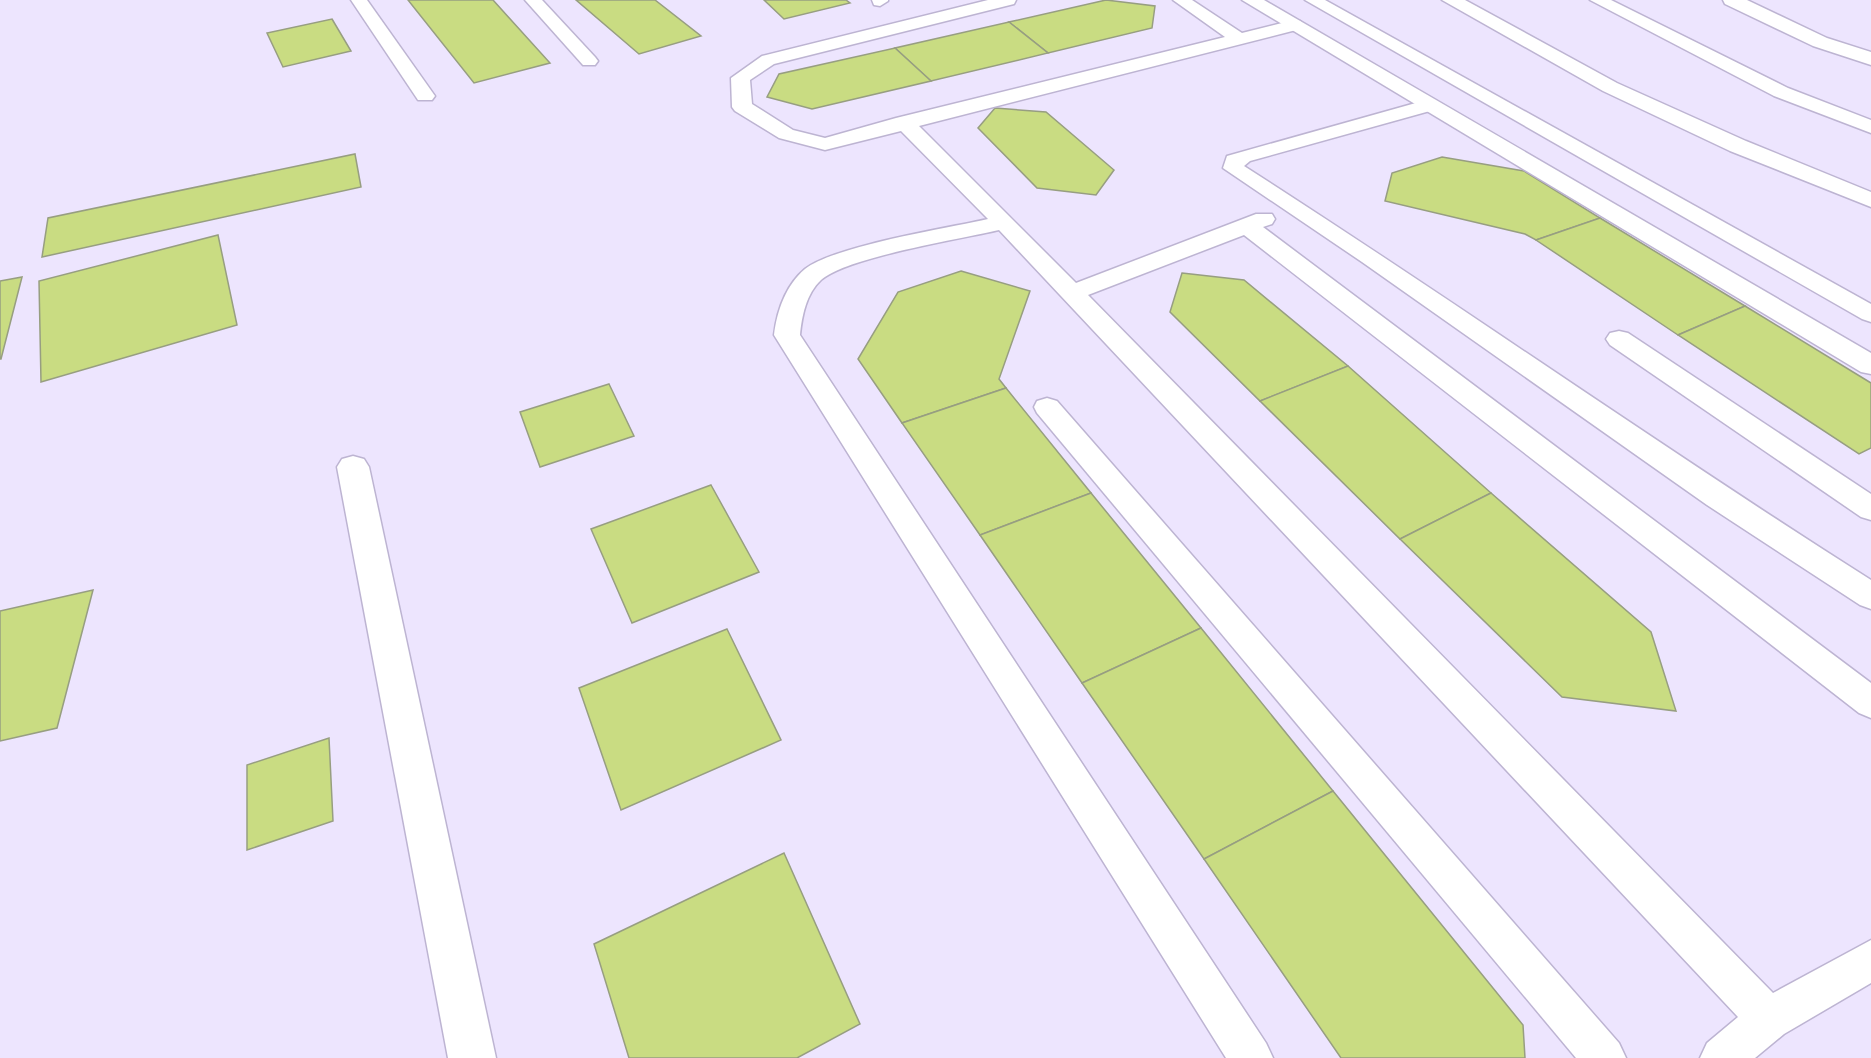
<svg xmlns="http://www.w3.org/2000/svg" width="1871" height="1058" font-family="Barlow,sans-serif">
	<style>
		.building { fill: #c9dc82; stroke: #979e81; stroke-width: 1.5 }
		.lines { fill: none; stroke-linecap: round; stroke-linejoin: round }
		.lane-casing { stroke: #bdb4d2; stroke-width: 3 }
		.street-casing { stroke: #bdb4d2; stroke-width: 3 }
		.lane { fill: #fff; fill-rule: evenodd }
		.street { fill: #fff; fill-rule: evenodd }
	</style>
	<rect width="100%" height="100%" fill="#ede5fe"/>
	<g class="building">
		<path d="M408,0H493L550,63L474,83Z"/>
		<path d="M576,0H655L701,36L639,54Z"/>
		<path d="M764,0H846L850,3L784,19Z"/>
		<path d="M1106,0L1155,6L1152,28L1048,53L1009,22Z"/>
		<path d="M332,19L351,51L283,67L267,33Z"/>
		<path d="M1009,22L1048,53L931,81L895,48Z"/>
		<path d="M895,48L931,81L812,109L767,97L779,74Z"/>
		<path d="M995,108L1046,112L1114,170L1096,195L1037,188L978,128Z"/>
		<path d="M355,154L361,187L42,257L48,218Z"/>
		<path d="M1442,157L1524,171L1600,218L1536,240L1525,234L1385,201L1392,173Z"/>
		<path d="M1600,218L1745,306L1678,335L1536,240Z"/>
		<path d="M218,235L237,325L41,382L39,281Z"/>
		<path d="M961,271L1030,291L999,379L1006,388L902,423L858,359L898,292Z"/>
		<path d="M1182,273L1244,280L1348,366L1260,401L1170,312Z"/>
		<path d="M22,277L1,359H0V281Z"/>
		<path d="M1745,306L1871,383V448L1859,454L1678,335Z"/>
		<path d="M1348,366L1491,493L1400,539L1260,401Z"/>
		<path d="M609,384L634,436L540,467L520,412Z"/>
		<path d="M1006,388L1091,493L980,535L902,423Z"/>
		<path d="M711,485L759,572L632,623L591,529Z"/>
		<path d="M1091,493L1201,628L1082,683L980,535Z"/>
		<path d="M1491,493L1651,632L1676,711L1562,697L1400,539Z"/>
		<path d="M93,590L57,728L0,741V611Z"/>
		<path d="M1201,628L1333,791L1204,859L1082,683Z"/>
		<path d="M727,629L781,740L621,810L579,688Z"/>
		<path d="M329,738L333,821L247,850V765Z"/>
		<path d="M1333,791L1523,1025L1525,1058H1341L1204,859Z"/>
		<path d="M784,853L860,1024L797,1058H629L594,944Z"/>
	</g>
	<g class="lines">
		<defs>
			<g id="lane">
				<path d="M351,0H367L435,96L432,100H418Z"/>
				<path d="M525,0H542L595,57L598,61L595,65H583Z"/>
				<path d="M872,0H888V1L880,6L874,5Z"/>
				<path d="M988,0H1016L1014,4L774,64L750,80L752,104L793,130L825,138L896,118L1225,37L1173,0H1192L1242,33L1294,20L1300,21L1303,25L1300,29L919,126L1076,283L1256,214H1272L1275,219L1272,224L1263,227L1871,683V718L1859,713L1244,235L1088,295L1773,993L1871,940V983L1784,1034L1755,1058H1700L1707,1043L1738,1017L999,230C961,239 847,257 821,280C806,294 802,316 800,335L1266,1043L1273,1058H1226L774,335C777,311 786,285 805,269C834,246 948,228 988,219L901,131L825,150L779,138L735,111L732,107L731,78L762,56Z"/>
				<path d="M1305,0H1325L1871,304V322L1862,319Z"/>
				<path d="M1590,0H1611L1788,88L1871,120V133L1774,96Z"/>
				<path d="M1430,99L1440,105L1437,109L1250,161L1244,166C1455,301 1659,446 1871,580V609L1860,605L1707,505L1362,262L1223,168L1227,156Z"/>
				<path d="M1619,331L1628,333L1871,494V520L1861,517L1610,345L1606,339L1610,333Z"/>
				<path d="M1047,398L1057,401L1619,1043L1626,1058H1576L1037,413L1034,407L1037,401Z"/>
			</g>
			<g id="street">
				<path d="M1242,0H1264L1871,353V374L1861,372Z"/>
				<path d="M1442,0H1465L1617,83L1746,141L1871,192V207L1730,151L1603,91Z"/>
				<path d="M1723,0H1747L1827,38L1871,52V65L1813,46L1725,4Z"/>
				<path d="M353,456L364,459L369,467L496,1058H448L337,467L342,459Z"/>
			</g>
		</defs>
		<use href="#lane" class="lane-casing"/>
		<use href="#street" class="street-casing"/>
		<use href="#lane" class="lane"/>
		<use href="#street" class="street"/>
	</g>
</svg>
